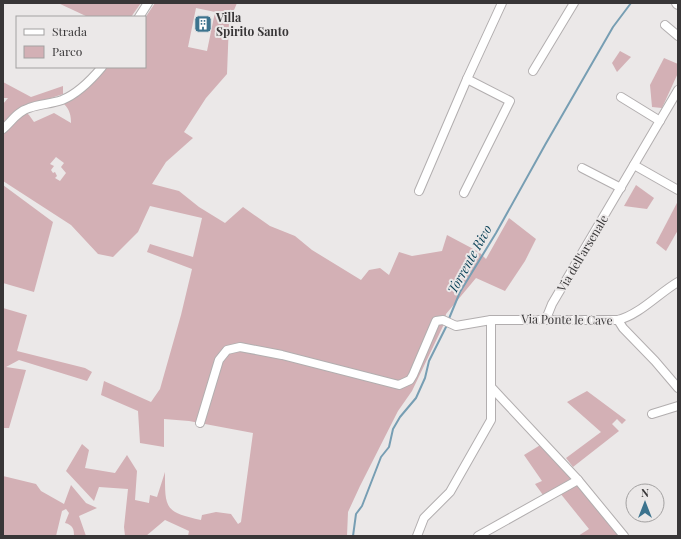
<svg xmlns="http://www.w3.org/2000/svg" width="681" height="539" font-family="'Playfair Display',serif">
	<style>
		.green { fill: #d3b0b5; fill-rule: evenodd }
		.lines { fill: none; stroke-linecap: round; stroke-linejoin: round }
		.stream { stroke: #779eb3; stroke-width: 2 }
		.minor-casing { stroke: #b2aeaf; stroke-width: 10 }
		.tertiary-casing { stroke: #b2aeaf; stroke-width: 12 }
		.minor { stroke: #fff; stroke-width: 8 }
		.tertiary { stroke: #fff; stroke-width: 10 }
		.labels { text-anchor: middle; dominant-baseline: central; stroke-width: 4; stroke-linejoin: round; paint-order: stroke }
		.poi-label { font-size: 12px; font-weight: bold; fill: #383637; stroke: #ebe8e8; text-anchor: start }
		.street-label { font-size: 12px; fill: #383637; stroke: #ebe8e8 }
		.water-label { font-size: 13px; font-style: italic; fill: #0c4359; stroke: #ebe8e8 }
	</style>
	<rect width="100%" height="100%" fill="#ebe8e8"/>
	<g class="green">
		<path d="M58,3H141L131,17H88Z"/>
		<path d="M155,3H237L229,22L227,74L206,98L184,132L193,138L166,162L152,184L179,191L199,207L225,223L243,207L270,226L295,236L312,250L361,280L369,270L380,268L389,275L399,252L412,256L442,251L447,235L479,252L486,259L509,218L536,239L525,261L505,291L476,278L446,314L444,324L412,391L398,411L360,486L348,512L347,536H188L189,531L165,520L146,536H125L124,527L128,489L99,487L94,501L66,471L82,444L89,450L85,468L115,473L127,455L137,471L135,500L149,503L150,495L157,497L165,472C165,508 164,512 201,520L202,515L216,512L231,514L238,524L241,522L253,433L189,421L164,419V447L140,443L138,411L101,395L104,381L151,402L160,389L181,315L192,269L147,252L150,244L193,257L202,218L150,206L138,232L113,257L98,254L71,225L3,181V104L8,98H3V82L31,97L63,86V94L21,108L29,115L34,122L54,113L71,123C71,116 70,110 64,104L107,67H145V18ZM196,8L215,12L207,51L188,47ZM56,157L64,163L61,167L66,173L60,181L55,178L57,176L55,172L53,173L51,170L54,166L50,164Z"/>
		<path d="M620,51L631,57L617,72L612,63Z"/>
		<path d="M664,58L678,64V73L662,108L652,107L650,85Z"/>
		<path d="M3,185L53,222L34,292L3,283Z"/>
		<path d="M636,185L654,198L647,209L624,206Z"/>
		<path d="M678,201V230L666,251L656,243Z"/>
		<path d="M3,308L27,315L17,351L85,368L92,372L87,381L19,360L6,367L26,370L9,428H3Z"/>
		<path d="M587,391L626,420L622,424L617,419L612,424L619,431L573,467L566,458L601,432L567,402Z"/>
		<path d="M542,444L571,479L543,495L535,484L542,481L524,455Z"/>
		<path d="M3,476L36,484L41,491L64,504L71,485L86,503L97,508L79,516L86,536H74C74,529 73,525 65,523L69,513L66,509L62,511L56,536H3Z"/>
		<path d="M578,483L621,536H578L589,529L560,493Z"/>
	</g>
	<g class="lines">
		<g class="stream">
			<path d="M448,321L460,292L496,233L545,145L613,27L631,3"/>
			<path d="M353,536L356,514L362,506L381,457L389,447L393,429L400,417L416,398L425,378L429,361L447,325"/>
		</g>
		<defs>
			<g id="minor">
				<path d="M139,17L148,3"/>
				<path d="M665,25L678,36"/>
				<path d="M533,71L574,3"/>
				<path d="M621,97L660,121"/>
				<path d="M3,129C11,122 18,111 29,108C39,104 51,104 62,100C77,94 92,79 102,67"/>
				<path d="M634,165L678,190"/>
				<path d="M582,168L621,188"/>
				<path d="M419,191L467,79L502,3"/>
				<path d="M464,193L510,101L467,79"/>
				<path d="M546,319L552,304L678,90"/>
				<path d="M618,320L623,328L655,361L678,388"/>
				<path d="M492,388L578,480L624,536"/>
				<path d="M652,414L678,406"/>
				<path d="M200,423L219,360L227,350L240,347L282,355L399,385L410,380L413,375L436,321L443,320L456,326L491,320"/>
				<path d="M417,536L424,518L450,492L491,420V320H618C639,315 659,293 678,282"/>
				<path d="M478,536L578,480"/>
			</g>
			<path id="tertiary" d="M677,3L678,4"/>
		</defs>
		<use href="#minor" class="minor-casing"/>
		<use href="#tertiary" class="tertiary-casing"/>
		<use href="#minor" class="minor"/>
		<use href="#tertiary" class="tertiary"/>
	</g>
	<defs>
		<symbol id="building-square" viewBox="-11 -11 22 22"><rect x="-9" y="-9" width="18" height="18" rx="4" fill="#3c738e" stroke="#ebe8e8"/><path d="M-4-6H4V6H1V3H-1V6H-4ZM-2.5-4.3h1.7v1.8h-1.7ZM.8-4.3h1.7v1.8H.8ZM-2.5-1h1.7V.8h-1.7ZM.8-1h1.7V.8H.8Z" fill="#fff"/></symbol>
	</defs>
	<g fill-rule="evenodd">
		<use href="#building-square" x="193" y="14" width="20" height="20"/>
	</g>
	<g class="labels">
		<g class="poi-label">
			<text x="216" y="17">Villa<tspan x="216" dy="14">Spirito Santo</tspan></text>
		</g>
		<g class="street-label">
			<text transform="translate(582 253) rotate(-59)">Via dell'arsenale</text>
			<text transform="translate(567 319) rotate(1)">Via Ponte le Cave</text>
		</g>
		<g class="water-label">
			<text transform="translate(469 259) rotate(-61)">Torrente Rivo</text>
		</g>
	</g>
	<rect width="681" height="539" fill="none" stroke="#383637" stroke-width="8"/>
	<rect x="16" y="16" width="130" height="52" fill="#ebe8e8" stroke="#a3a1a1"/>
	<rect x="24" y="29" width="20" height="6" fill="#ffffff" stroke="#a3a1a1"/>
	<text x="52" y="36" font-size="12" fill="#383637">Strada</text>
	<rect x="24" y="46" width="20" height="12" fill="#d3b0b5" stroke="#a3a1a1"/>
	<text x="52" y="56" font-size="12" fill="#383637">Parco</text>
	<g transform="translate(645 503)"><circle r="19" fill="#ebe8e8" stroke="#a3a1a1"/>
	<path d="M0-3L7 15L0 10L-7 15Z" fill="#3c738e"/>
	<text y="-6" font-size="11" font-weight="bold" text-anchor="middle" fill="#383637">N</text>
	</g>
</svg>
